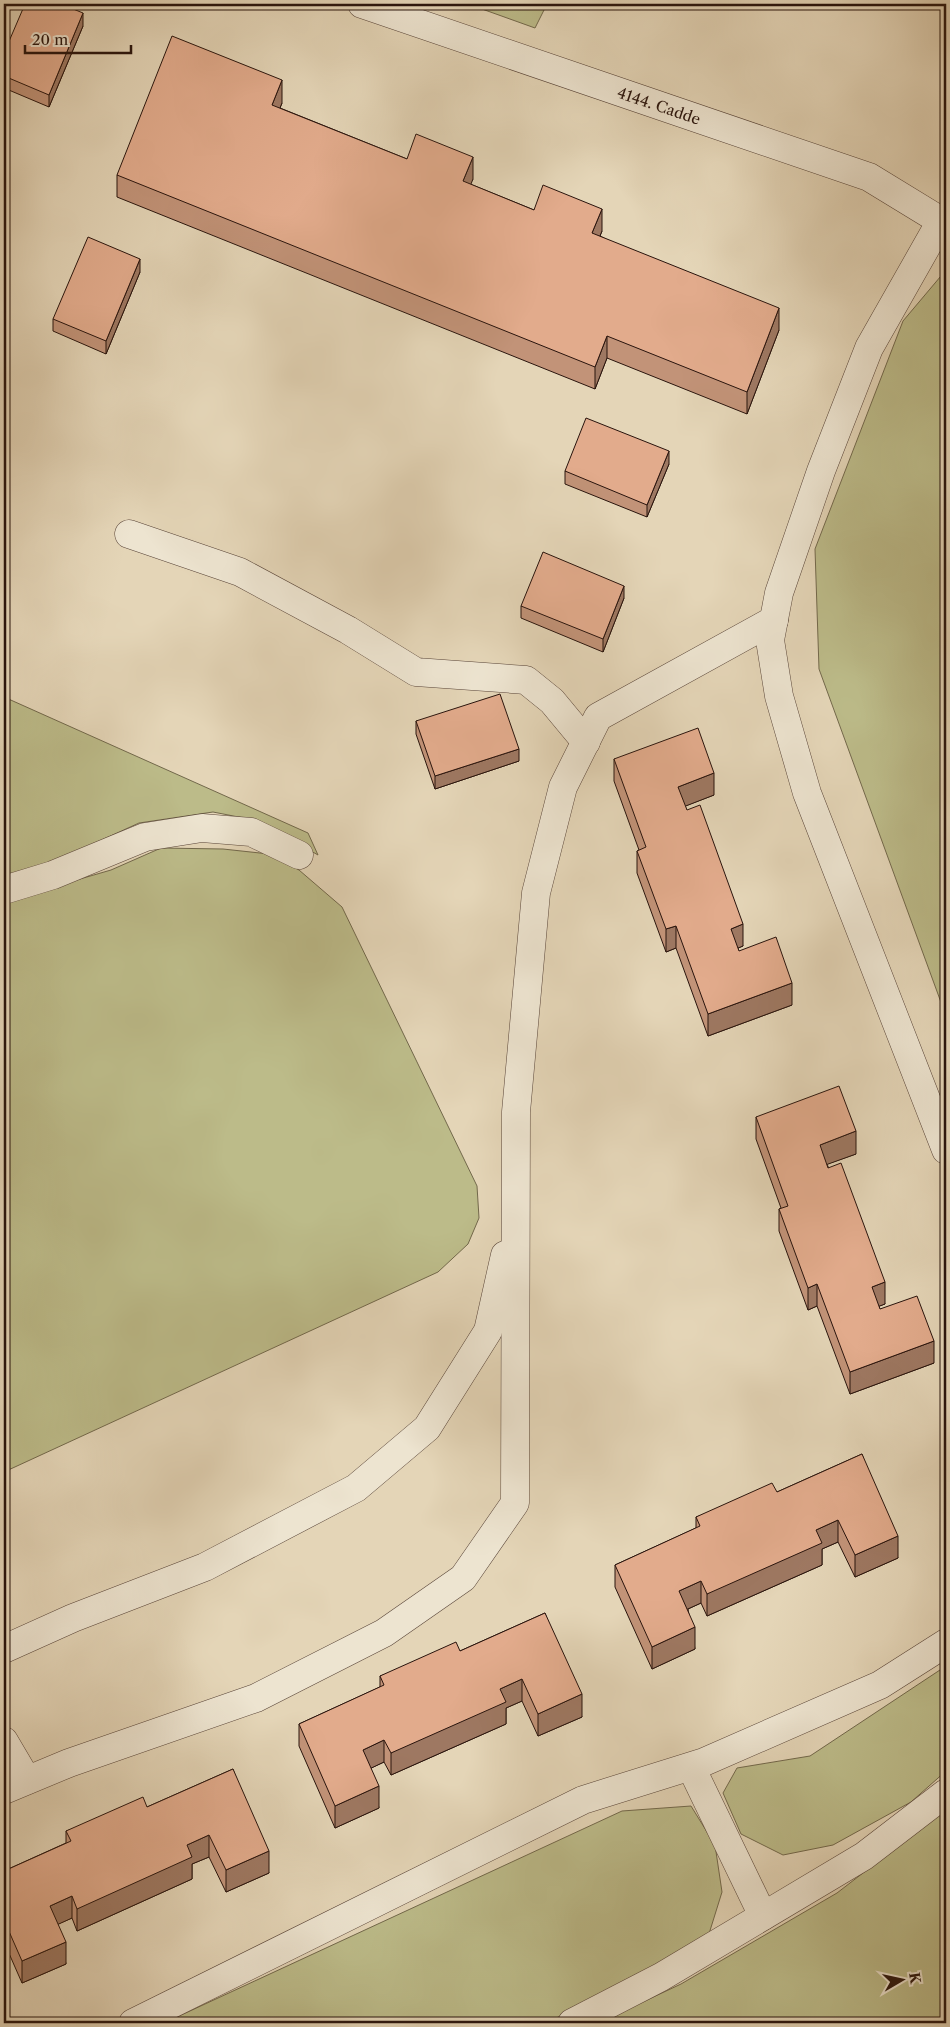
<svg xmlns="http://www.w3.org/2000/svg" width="950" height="2027" font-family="'Libre Caslon Text',serif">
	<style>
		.green { fill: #bcbb89; stroke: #72684b }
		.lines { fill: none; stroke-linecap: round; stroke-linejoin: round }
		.minor-casing { stroke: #584438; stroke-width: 29 }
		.minor { stroke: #ede4d0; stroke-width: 28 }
		.wall { fill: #c29378; stroke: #29140d }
		.shaded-wall { fill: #9e7862; stroke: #29140d }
		.building { fill: #e2ab8c; stroke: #29140d }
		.labels { text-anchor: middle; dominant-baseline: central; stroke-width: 4; stroke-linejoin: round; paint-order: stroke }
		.street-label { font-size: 15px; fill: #29140d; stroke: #ede4d0 }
	</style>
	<rect width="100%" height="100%" fill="#e4d5b7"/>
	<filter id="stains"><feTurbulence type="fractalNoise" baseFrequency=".004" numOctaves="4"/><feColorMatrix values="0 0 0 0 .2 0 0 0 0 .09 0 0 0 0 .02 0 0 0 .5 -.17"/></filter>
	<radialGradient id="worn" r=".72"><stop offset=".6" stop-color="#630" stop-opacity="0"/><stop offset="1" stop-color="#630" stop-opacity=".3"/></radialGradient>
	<g class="green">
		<path d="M468,4H547L535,28Z"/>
		<path d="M946,270V1016L819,669L815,549L903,321Z"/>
		<path d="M4,697L308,833L318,855L259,821L213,812L139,823L40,868L4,878Z"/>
		<path d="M161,848L223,849L269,854L299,870L342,907L477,1186L479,1218L468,1244L438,1272L4,1472V901L111,870Z"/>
		<path d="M946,1666V1771L911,1802L833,1845L783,1855L741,1834L723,1793L737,1768L810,1756Z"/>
		<path d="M691,1806L715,1845L722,1892L708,1937L547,2023H164L622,1811Z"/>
		<path d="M946,1809V2023H598L681,1984L837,1893Z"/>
	</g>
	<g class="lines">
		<defs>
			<g id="minor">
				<path id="s1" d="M362,4L869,177L946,224"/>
				<path d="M941,221L869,348L821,471L779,593L770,640L779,696L807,793L946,1150"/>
				<path d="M129,534L240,572L348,630L416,672L526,680L552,701L586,742"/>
				<path d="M4,890L53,875L145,837L202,828L251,832L299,855"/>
				<path d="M4,1649L73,1618L205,1567L356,1488L427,1428L488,1331L505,1255"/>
				<path d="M4,1741L27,1780"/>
				<path d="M691,1767L763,1916"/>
				<path d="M4,1790L69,1763L256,1698L384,1633L463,1578L515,1503L516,1112L536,893L563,787L598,717L774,620"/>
				<path d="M133,2023L583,1800L704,1762L880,1685L946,1643"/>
				<path d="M572,2023L661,1977L864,1856L946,1793"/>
			</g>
		</defs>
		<use href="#minor" class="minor-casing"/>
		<use href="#minor" class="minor"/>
	</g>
	<g class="wall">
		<path d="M658,4H667L665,8Z"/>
		<path d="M83,26L49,107L4,88V53Z"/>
		<path d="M282,103L280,108L407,159L473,179L470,184L534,210L602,231L600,236L779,330L747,414L607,358L595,389L117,197V175Z"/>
		<path d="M140,272L106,354L53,331V319Z"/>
		<path d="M669,464L647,517L565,484V471Z"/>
		<path d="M624,598L603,652L521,618V606Z"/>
		<path d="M416,721L519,761L435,789L416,734Z"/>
		<path d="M614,759L714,795L685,806L743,946L738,948L739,951L792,1005L708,1036L676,948L666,952L637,873V851L639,850L614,781Z"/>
		<path d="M756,1117L856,1154L827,1164L885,1304L879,1306L880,1309L934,1363L850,1394L817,1306L808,1310L779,1231V1209L781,1208L756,1139Z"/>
		<path d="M862,1454L898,1558L855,1577L838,1542L822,1549V1565L707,1616L701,1603L688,1609L695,1649L652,1669L615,1587V1565L696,1528V1517L777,1492Z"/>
		<path d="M545,1613L582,1717L538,1736L522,1701L506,1708V1724L391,1775L384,1762L371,1768L379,1808L335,1828L299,1746V1724L380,1687V1676L460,1651Z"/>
		<path d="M233,1769L269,1873L226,1892L209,1857L192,1864V1879L77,1931L72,1918L58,1924L66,1964L22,1983L4,1942V1871L66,1843V1831L147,1807Z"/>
	</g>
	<g class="shaded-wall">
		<path d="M83,13V26L49,107V95Z"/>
		<path d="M282,80V103L272,127V105Z"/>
		<path d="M473,157V179L463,204V181Z"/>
		<path d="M602,209V231L592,255V233Z"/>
		<path d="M140,259V272L106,354V341Z"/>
		<path d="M779,308V330L747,414V392Z"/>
		<path d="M607,336V358L595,389V367Z"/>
		<path d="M9,421V434L4,446V433Z"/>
		<path d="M669,451V464L647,517V505Z"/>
		<path d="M624,586V598L603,652V639Z"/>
		<path d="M519,749V761L435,789V776Z"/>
		<path d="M714,773V795L678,809V787Z"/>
		<path d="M743,924V946L731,951V929Z"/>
		<path d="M676,926V948L666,952V929Z"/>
		<path d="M792,983V1005L708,1036V1014Z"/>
		<path d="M856,1131V1154L820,1167V1145Z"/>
		<path d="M885,1282V1304L872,1309V1287Z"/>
		<path d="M817,1284V1306L808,1310V1288Z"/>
		<path d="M934,1341V1363L850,1394V1372Z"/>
		<path d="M838,1520V1542L822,1549V1565L707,1616V1594L816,1530Z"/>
		<path d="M898,1536V1558L855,1577V1555Z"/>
		<path d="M701,1581V1603L679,1613V1591Z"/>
		<path d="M695,1627V1649L652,1669V1647Z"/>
		<path d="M522,1679V1701L506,1708V1724L391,1775V1753L500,1689Z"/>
		<path d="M582,1694V1717L538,1736V1714Z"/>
		<path d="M384,1740V1762L363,1772V1750Z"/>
		<path d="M379,1786V1808L335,1828V1806Z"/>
		<path d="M209,1835V1857L192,1864V1879L77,1931V1909L187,1845Z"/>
		<path d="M269,1851V1873L226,1892V1870Z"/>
		<path d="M72,1896V1918L50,1928V1906Z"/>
		<path d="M66,1942V1964L22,1983V1961Z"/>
	</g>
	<g class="building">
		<path d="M25,4H61L83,13L49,95L4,76V53Z"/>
		<path d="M172,36L282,80L272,105L407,159L416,134L473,157L463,181L534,210L543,185L602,209L592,233L779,308L747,392L607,336L595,367L117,175Z"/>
		<path d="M88,237L140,259L106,341L53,319Z"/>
		<path d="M586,418L669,451L647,505L565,471Z"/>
		<path d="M4,419L9,421L4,433Z"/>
		<path d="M543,552L624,586L603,639L521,606Z"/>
		<path d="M500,694L519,749L435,776L416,721Z"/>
		<path d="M698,728L714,773L678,787L687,810L700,805L743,924L731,929L739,951L776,937L792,983L708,1014L676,926L666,929L637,851L646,847L614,759Z"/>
		<path d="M839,1086L856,1131L820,1145L828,1168L841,1163L885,1282L872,1287L880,1309L917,1296L934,1341L850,1372L817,1284L808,1288L779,1209L788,1206L756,1117Z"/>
		<path d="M862,1454L898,1536L855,1555L838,1520L816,1530L822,1543L707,1594L701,1581L679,1591L695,1627L652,1647L615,1565L700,1526L696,1517L772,1483L777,1492Z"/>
		<path d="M545,1613L582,1694L538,1714L522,1679L500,1689L506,1702L391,1753L384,1740L363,1750L379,1786L335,1806L299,1724L384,1685L380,1676L456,1642L460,1651Z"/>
		<path d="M233,1769L269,1851L226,1870L209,1835L187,1845L192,1857L77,1909L72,1896L50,1906L66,1942L22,1961L4,1920V1871L71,1841L66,1831L143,1797L147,1807Z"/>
	</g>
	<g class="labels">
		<g class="street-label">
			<text stroke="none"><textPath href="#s1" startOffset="314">4144. Cadde</textPath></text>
		</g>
	</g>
	<rect width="950" height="2027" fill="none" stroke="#e4d5b7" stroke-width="20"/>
	<rect x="5" y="5" width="940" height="2017" fill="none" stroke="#29140d" stroke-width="2.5"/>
	<rect x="10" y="10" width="930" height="2007" fill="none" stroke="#29140d"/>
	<g transform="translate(902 1980) rotate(81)" stroke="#ede4d0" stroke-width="4" paint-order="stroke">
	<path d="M0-4L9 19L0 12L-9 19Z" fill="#29140d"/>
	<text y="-8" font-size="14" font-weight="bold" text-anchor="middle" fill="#29140d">K</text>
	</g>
	<path d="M25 45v8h106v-8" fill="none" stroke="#29140d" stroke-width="2.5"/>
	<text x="32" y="45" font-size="15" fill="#29140d" stroke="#ede4d0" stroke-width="4" paint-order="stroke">20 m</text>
	<rect width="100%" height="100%" filter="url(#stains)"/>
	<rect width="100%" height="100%" fill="url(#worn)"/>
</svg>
